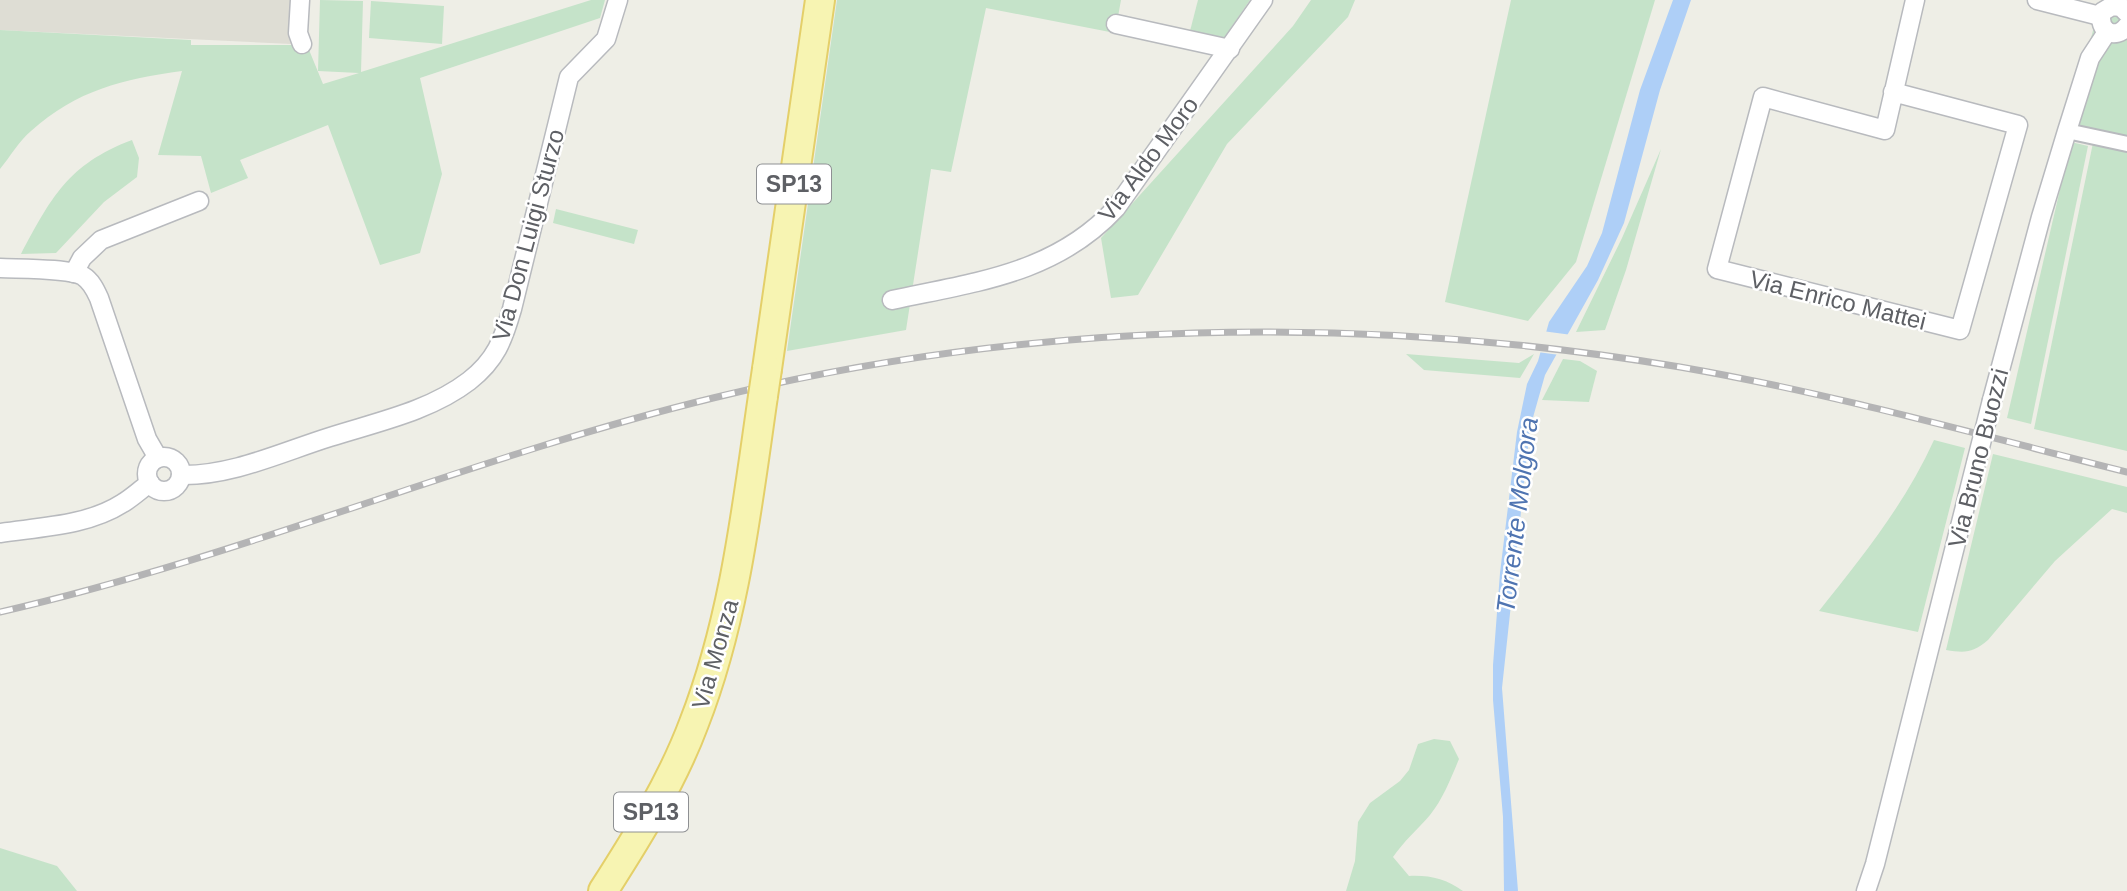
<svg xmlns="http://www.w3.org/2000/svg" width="2127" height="891" font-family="Arial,sans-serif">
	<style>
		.education { fill: #deddd4 }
		.green { fill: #c5e3c9 }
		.water { fill: #aecff7 }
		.pier { fill: #eeeee6 }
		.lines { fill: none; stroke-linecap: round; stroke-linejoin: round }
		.pedestrian-casing { stroke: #b8babe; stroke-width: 18 }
		.minor-casing { stroke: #b8babe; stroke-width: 21 }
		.primary-casing { stroke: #e4cf69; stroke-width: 32 }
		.pedestrian { stroke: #fff; stroke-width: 14 }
		.minor { stroke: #fff; stroke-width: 18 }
		.primary { stroke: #f7f4b2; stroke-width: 28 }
		.rail-casing { stroke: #b4b4b5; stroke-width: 7 }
		.rail { stroke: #fff; stroke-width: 4.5; stroke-dasharray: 13; stroke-linecap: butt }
		.minor-bridge-casing { stroke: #b8babe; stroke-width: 21; stroke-linecap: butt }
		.primary-bridge-casing { stroke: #e4cf69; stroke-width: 32; stroke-linecap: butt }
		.minor-bridge { stroke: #fff; stroke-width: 18 }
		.primary-bridge { stroke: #f7f4b2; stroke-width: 28 }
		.labels { text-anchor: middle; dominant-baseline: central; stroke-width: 5; stroke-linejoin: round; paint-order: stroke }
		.shield { fill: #fff; stroke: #8e9093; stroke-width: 2 }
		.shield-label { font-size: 23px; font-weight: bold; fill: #5e6065 }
		.street-label { font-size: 24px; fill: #5e6065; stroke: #fff }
		.water-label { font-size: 26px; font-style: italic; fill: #4f74b1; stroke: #fff }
	</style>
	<rect width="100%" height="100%" fill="#eeeee6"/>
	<path class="education" d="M0,0H292L291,44L0,30Z"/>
	<g class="green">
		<path d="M320,0L363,1L361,72L591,0H605L600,18L420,78L442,174L420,253L380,265L328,125L240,160L248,178L211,193L201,156L158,155L182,71C123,79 77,90 31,131C19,141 10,157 0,169V30L191,40V45H307L323,84L359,73L318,71Z"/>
		<path d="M837,0H1121L1115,33L986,8L951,172L931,169L906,330L787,351Z"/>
		<path d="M1198,0H1250L1224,38L1190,31Z"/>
		<path d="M1311,0H1355L1348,17L1227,144L1138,295L1111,298L1101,238L1293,26Z"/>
		<path d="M1511,0H1655L1576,262L1528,321L1445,302Z"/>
		<path d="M371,1L444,6L442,44L369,38Z"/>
		<path d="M2099,9L2127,16V451L2034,429L2094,138L2065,131Z"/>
		<path d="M132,140L139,158L137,177L104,202L56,253L21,254C51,198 68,164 132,140Z"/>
		<path d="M2071,142L2088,146L2031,424L2007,418Z"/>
		<path d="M1661,149L1626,270L1605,330L1576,332L1622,238Z"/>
		<path d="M556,209L638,230L634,244L553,223Z"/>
		<path d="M1406,354L1519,363L1534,354L1520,378L1424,370Z"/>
		<path d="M1563,359L1580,361L1597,371L1589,402L1542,400Z"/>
		<path d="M1934,440L1965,448L1918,632L1819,611C1862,557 1905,504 1934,440Z"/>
		<path d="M1993,454L2127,487V513L2112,509L2055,561L1988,640C1973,653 1965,653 1946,650Z"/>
		<path d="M1434,739L1450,741L1459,759C1451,778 1443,799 1430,815C1418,829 1404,841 1393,857L1409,876C1430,875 1446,879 1463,891H1346L1355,861L1358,822L1370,803L1400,781L1409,770L1418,744Z"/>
		<path d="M0,848L57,866L77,891H0Z"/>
	</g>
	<path class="water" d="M1673,0H1691L1660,90L1624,223L1598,280L1545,375L1530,428L1502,688L1518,891H1504L1503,817L1493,700V665L1500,573L1517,432L1527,384L1538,361L1549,322L1587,266L1602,233L1640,90Z"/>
	<path class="pier" d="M1542,331L1572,335L1560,355L1537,352Z"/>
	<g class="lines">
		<defs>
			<path id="pedestrian" d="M2067,131L2127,144"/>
			<g id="minor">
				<path d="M300,0L298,33L302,44"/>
				<path d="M2037,0L2100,16"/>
				<path d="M2127,13L2121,7L2112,6L2102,12C2097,31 2115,41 2127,26"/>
				<path d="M1116,24L1230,49"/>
				<path d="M1893,92L2018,125L1960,330L1717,269L1763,97L1885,130L1915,0"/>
				<path d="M0,268C18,269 69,268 83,276C91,281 95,289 99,298L147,439L158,458"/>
				<path d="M74,273L82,258L101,240L199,201"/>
				<path d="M892,300C975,282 1055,274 1116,208L1263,0"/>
				<path d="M1992,400L2041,217L2067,131L2090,58L2107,32"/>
				<circle cx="164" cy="474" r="17"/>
				<path d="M181,475C232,476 282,452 330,437C377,422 430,411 469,381C496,360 503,340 512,309L569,77L606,39L618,0"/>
				<path d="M0,533C41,527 87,526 123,503C133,497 141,489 150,483"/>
				<path d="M1866,891L1875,864L1976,463"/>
			</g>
			<g id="primary">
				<path d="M767,369L820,0"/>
				<path d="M603,891C637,838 672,782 694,723C735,618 747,506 763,396"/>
			</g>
		</defs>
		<use href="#pedestrian" class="pedestrian-casing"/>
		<use href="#minor" class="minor-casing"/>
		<use href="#primary" class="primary-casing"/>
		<use href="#pedestrian" class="pedestrian"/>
		<use href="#minor" class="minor"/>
		<use href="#primary" class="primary"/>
		<defs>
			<path id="rail" d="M0,612C242,557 471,457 713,398C1029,320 1359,313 1680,367C1831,393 1979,435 2127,472"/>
		</defs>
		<use href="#rail" class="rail-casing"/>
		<use href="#rail" class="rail"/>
		<defs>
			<path id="minor-bridge" d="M1976,463L1992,400"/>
			<path id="primary-bridge" d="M763,396L767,369"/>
		</defs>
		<use href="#minor-bridge" class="minor-bridge-casing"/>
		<use href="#primary-bridge" class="primary-bridge-casing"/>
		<use href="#minor-bridge" class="minor-bridge"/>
		<use href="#primary-bridge" class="primary-bridge"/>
	</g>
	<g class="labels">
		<g class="shield">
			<rect x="757" y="164.5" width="74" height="39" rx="5"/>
			<rect x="614" y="792.5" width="74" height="39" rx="5"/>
		</g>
		<g class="shield-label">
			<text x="794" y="184">SP13</text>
			<text x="651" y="812">SP13</text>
		</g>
		<g class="street-label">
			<text transform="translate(1148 159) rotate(-53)">Via Aldo Moro</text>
			<text transform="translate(528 235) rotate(-75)">Via Don Luigi Sturzo</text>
			<text transform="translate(1838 300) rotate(14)">Via Enrico Mattei</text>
			<text transform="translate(1978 458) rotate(-76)">Via Bruno Buozzi</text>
			<text transform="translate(715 654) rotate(-74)">Via Monza</text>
		</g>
		<g class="water-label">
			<text transform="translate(1517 515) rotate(-83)">Torrente Molgora</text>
		</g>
	</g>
</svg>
